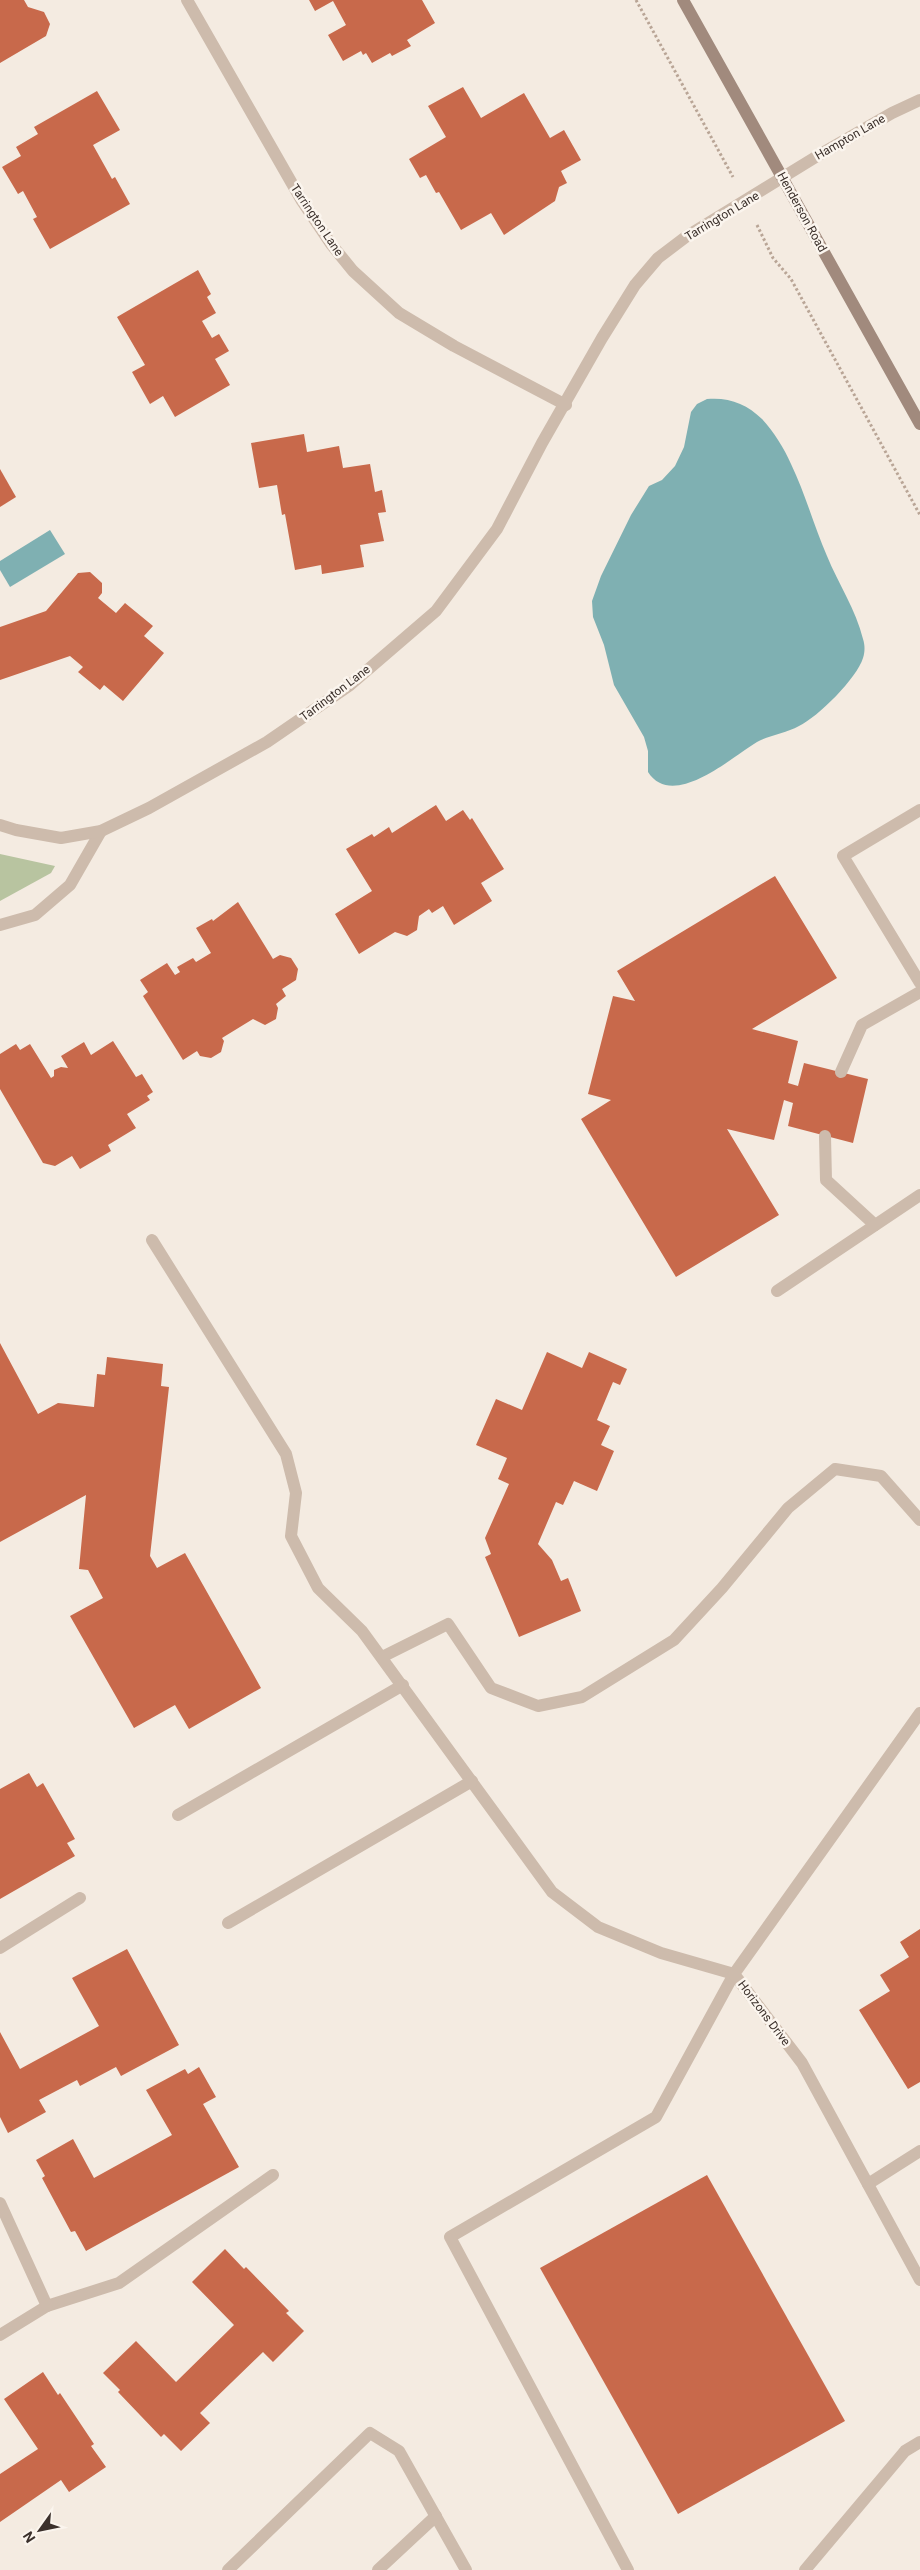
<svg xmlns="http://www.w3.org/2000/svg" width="920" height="2570" font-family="Roboto,sans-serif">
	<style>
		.green { fill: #b8c4a0 }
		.water { fill: #7fb0b2 }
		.building { fill: #c8694b }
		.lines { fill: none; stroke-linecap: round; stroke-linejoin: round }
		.path { stroke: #b9a596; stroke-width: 3; stroke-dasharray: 2.5 2.5; stroke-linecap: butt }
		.lane { stroke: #cdbbac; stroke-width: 12 }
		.street { stroke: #cdbbac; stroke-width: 12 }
		.secondary { stroke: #a18a7d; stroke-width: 12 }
		.labels { text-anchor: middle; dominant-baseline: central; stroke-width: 5; stroke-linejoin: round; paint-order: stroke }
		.street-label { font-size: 12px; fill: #3b302b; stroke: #fbf5ee }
	</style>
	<rect width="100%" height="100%" fill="#f4ebe1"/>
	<path class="green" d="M0,854L55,866L51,873L0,901Z"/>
	<g class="water">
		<path d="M707,399C729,397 747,404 762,419C774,432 784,448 791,464C805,493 814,526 827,556C838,583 856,610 863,639C865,645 865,652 863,658C857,678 818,717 799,726C786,733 770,735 757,742C733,756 673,811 648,772V751L644,737L614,685L604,645L593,617L592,601L601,576L631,515L649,486L662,480L675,466L684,447L691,412L697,404Z"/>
		<path d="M50,530L65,554L10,587L0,570V561Z"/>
	</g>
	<g class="building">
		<path d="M0,0H24L28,7L44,12L50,24L46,36L0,63Z"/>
		<path d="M309,0H422L435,23L407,40L411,46L392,56L390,53L372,63L366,53L363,55L361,51L343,61L328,35L346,25L333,1L315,11Z"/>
		<path d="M463,87L481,118L524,93L550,138L564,130L581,160L561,171L567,183L559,187L555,201L504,235L491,213L461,230L439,192L436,193L426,175L420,178L409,159L446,137L428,106Z"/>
		<path d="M97,91L120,130L93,145L112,179L115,177L130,204L50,249L33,219L37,217L23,191L18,194L2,167L21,156L16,147L38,134L34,127Z"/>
		<path d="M198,270L211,294L207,297L216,313L202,321L212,338L219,334L229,351L215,359L230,385L175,417L163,396L150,404L132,372L145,365L117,317Z"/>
		<path d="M304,434L307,452L339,446L343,468L370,464L375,492L382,490L386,512L378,513L384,541L360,545L364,567L322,574L321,565L295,570L285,514L282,515L277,485L259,488L251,443Z"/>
		<path d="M0,469L16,497L0,507Z"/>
		<path d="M90,572L102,583V593L98,598L116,613L125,603L153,626L144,636L164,653L123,701L104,685L100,690L78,672L83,667L70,656L0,680V627L46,611L78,573Z"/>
		<path d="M436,805L446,821L463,810L470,820L472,818L504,869L481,883L492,901L454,925L443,906L432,913L429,909L419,916L417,930L407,936L395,932L359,954L335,914L372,891L346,849L372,834L374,837L389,827L392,833Z"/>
		<path d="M775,876L837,978L752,1029L798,1041L788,1083L798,1086L804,1063L868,1079L853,1143L788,1126L793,1103L784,1100L774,1140L727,1129L779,1215L676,1277L581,1119L611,1100L588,1094L613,996L635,1001L617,971Z"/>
		<path d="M238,902L273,959L280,955L291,958L298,969L296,980L282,989L286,996L276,1004L278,1008L276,1019L265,1025L253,1019L222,1038L224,1041L221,1052L211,1058L200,1056L197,1051L183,1060L143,996L148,992L140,980L167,963L175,975L180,972L177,967L193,958L196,962L211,953L196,928L212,919L213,921Z"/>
		<path d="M113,1041L136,1077L142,1074L153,1092L147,1096L150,1100L127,1114L136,1128L108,1145L111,1151L80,1169L72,1156L55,1166L43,1163L0,1089V1054L16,1044L20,1050L30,1044L51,1078L54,1076V1070L61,1067L68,1068L61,1056L84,1042L91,1055Z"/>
		<path d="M0,1343L38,1414L58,1403L94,1407L97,1374L105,1375L107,1357L163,1364L161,1386L169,1387L150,1556L157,1568L185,1553L261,1688L189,1729L175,1705L134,1728L70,1616L103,1598L88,1570L79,1569L86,1495L0,1542Z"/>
		<path d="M547,1352L582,1368L589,1352L627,1369L620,1385L613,1382L597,1420L610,1426L601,1445L614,1451L597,1491L574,1481L563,1505L556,1502L538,1544L552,1560L561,1581L568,1578L581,1611L519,1637L485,1557L491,1554L485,1538L509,1484L498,1479L507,1458L476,1445L496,1399L522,1410Z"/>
		<path d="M29,1773L37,1787L43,1783L75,1839L67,1843L75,1856L0,1899V1789Z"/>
		<path d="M920,1929V2082L908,2089L859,2010L890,1991L880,1975L909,1957L900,1942Z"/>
		<path d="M127,1949L179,2045L121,2076L116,2067L80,2086L77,2080L39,2100L46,2112L8,2133L0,2117V2032L20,2069L99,2026L72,1978Z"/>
		<path d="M199,2067L216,2097L203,2104L239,2167L86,2251L75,2231L71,2232L42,2178L45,2176L36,2160L73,2139L94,2178L172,2135L146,2090L185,2069L188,2074Z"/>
		<path d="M707,2175L845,2421L678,2514L540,2268Z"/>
		<path d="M225,2249L244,2269L246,2267L289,2311L286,2313L304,2331L273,2362L263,2352L200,2413L210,2423L181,2451L164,2434L161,2437L118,2392L120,2390L103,2373L136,2341L176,2382L234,2325L192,2282Z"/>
		<path d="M43,2372L58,2395L60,2393L94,2444L91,2446L106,2467L69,2492L61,2480L0,2522V2474L38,2449L4,2399Z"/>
	</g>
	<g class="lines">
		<g class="path">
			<path d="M636,0L733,177"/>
			<path d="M757,225L773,258L791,279L920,515"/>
		</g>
		<g class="lane">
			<path d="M920,810L843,856L920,983"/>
			<path d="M0,925L35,915L70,885L101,831"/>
			<path d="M841,1072L862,1025L920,992"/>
			<path d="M825,1136L826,1180L875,1225"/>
			<path d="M152,1240L286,1454L296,1493L291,1536L318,1588L362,1631L552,1892L598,1927L661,1953L734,1974L656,2117L450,2237L628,2570"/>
			<path d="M777,1291L920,1195"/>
			<path d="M382,1657L448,1624L491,1688L538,1706L582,1697L674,1640L722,1588L788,1508L835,1469L881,1476L920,1520"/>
			<path d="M178,1815L403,1685"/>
			<path d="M228,1923L472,1781"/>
			<path d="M0,1948L80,1898"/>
			<path d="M868,2184L920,2151"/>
			<path d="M0,2335L47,2306L119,2283L273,2175"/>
			<path d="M228,2570L370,2433L399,2451L466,2570"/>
			<path d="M378,2570L436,2516"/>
			<path d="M805,2570L905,2451L920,2442"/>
		</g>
		<g class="street">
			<path d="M187,0L302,201L331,244L353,271L399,313L454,346L566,405"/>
			<path d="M0,825L16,830L61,838L101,831L149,808L267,742L350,685L436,611L497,529L542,443L602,338L635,285L658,258L687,236L819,155L892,113L920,100"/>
			<path d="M920,1713L734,1974L802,2063L920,2280"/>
			<path d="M0,2203L47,2306"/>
		</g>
		<path class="secondary" d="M683,0L920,424"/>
	</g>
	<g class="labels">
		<g class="street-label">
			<text transform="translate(850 137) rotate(-30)">Hampton Lane</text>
			<text transform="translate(802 212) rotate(61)">Henderson Road</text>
			<text transform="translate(722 216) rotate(-31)">Tarrington Lane</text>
			<text transform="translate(317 220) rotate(56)">Tarrington Lane</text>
			<text transform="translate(335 693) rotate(-37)">Tarrington Lane</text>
			<text transform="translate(764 2013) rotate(53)">Horizons Drive</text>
		</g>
	</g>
	<g transform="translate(40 2530) rotate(237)" stroke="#fbf5ee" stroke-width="4" paint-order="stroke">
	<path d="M0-4L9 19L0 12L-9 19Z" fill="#3b302b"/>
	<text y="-8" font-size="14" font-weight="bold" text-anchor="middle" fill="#3b302b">N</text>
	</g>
</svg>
